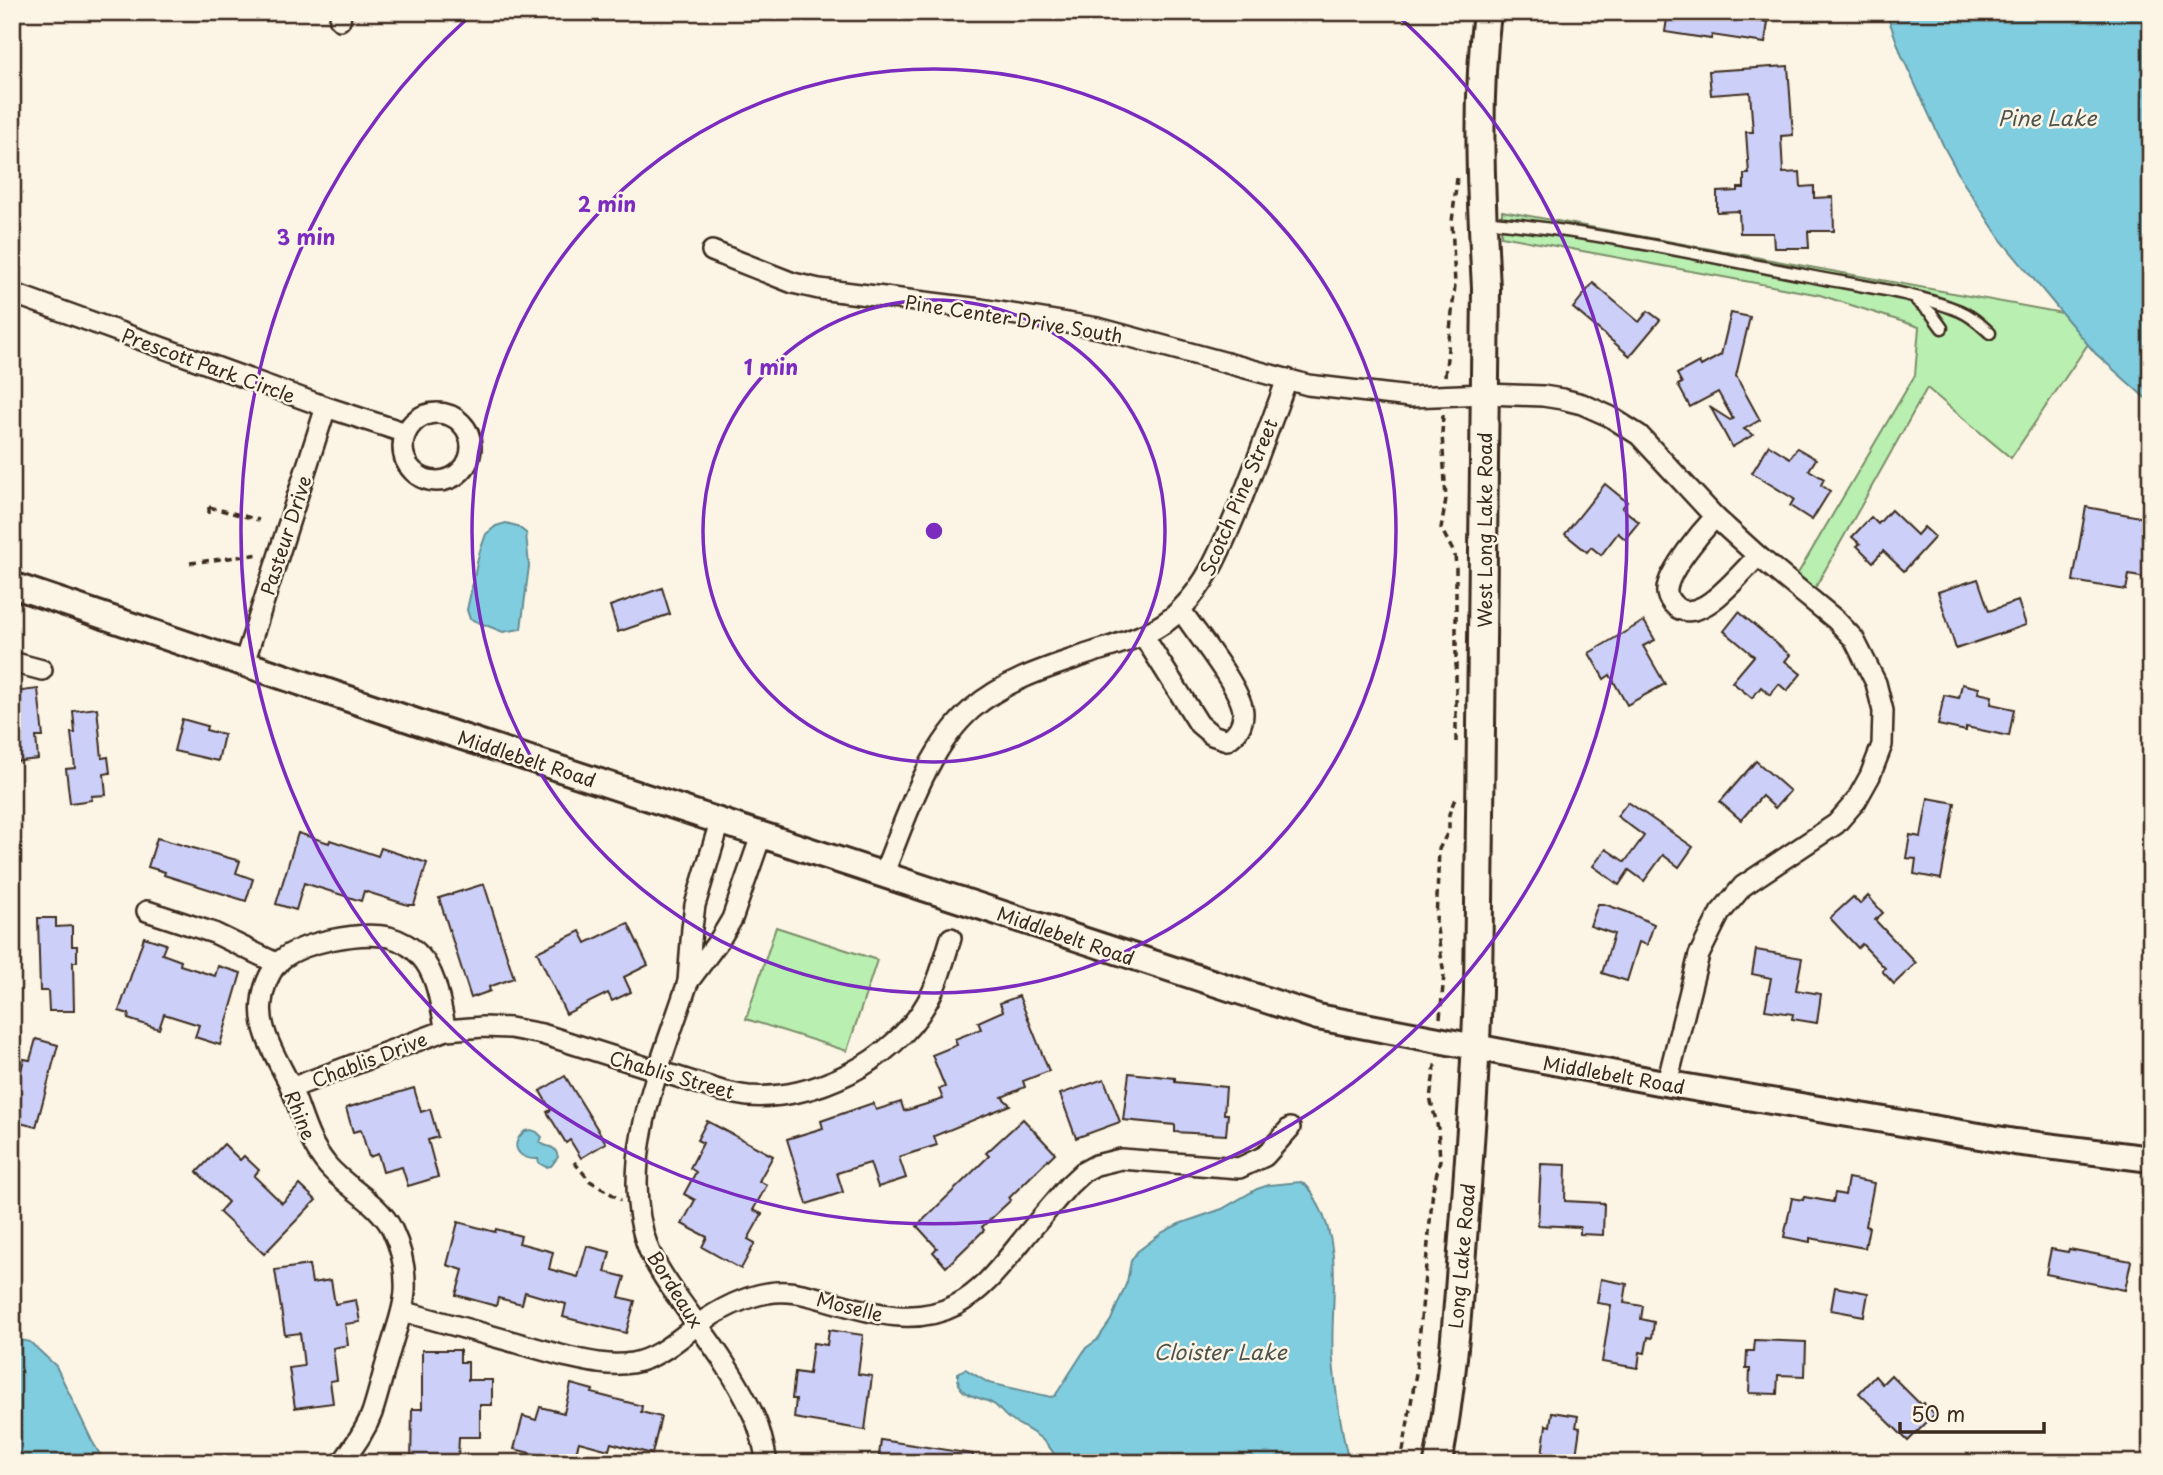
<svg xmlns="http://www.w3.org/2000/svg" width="2163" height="1475" font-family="'Playpen Sans',sans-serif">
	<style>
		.green { fill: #b9efb1; stroke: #7a8c68; stroke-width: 2 }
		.water { fill: #81cde0; stroke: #658c92; stroke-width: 2 }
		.building { fill: #cccff8; stroke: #3b2a1e; stroke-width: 2 }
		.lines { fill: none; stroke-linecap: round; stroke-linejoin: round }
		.service-casing { stroke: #3b2a1e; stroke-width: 15 }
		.minor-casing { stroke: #3b2a1e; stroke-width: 24 }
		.tertiary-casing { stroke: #3b2a1e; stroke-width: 30 }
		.secondary-casing { stroke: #3b2a1e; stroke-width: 32 }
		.path { stroke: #3b2a1e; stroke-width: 3.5; stroke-dasharray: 7 5; stroke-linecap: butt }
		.service { stroke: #fcf5e5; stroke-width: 10 }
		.minor { stroke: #fcf5e5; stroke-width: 19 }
		.tertiary { stroke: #fcf5e5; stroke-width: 24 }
		.secondary { stroke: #fcf5e5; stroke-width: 26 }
		.ring { fill: none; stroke: #7b2cbf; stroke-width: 3.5 }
		.labels { text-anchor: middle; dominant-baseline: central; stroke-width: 5; stroke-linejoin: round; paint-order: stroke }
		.street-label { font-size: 19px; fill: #3b2a1e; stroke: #fcf5e5 }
		.water-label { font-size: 21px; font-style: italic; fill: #4c534e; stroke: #fcf5e5 }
		.centre { fill: #7b2cbf; stroke: #fcf5e5; stroke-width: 3.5 }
		.ring-label { font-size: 21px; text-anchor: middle; font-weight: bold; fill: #7b2cbf; stroke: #fcf5e5; stroke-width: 5; stroke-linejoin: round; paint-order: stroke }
	</style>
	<rect width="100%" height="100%" fill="#fcf5e5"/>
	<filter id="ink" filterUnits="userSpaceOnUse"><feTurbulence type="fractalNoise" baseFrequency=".0143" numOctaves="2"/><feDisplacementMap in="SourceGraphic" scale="14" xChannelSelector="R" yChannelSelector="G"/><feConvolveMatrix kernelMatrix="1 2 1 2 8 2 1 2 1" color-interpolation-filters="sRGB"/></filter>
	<g filter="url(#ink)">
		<g class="green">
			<path d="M1502,211L2095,319L2088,344L2011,458L1927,388L1815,588L1797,575L1915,375L1919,327L1820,295L1501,236Z"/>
			<path d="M776,927L877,960L847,1051L746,1019Z"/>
		</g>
		<g class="water">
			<path d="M1886,12H2151V403L2095,353L2001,240L1963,182L1944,147L1902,56Z"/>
			<path d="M506,523L517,526L526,533L529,566L521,629L503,632L470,619L467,610L479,554L486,534L496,526Z"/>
			<path d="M531,1130L537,1132L542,1137L540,1142C548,1150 554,1142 558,1157L551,1166L546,1167L539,1163L538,1159C518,1160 508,1145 525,1131Z"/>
			<path d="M1301,1182C1309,1186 1313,1194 1317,1202C1345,1251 1329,1309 1333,1361C1336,1395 1341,1429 1349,1463H1058C1050,1439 1031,1432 1011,1420C1004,1416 1001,1410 995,1405C979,1394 956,1400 958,1373L965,1369L989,1383L1051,1397L1055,1396L1086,1348L1097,1340L1111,1320L1127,1282L1131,1261L1137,1252L1163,1232L1179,1224L1222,1209L1257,1189L1269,1185Z"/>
			<path d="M12,1338L30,1342L56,1366L92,1441L105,1463H12Z"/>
		</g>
		<g class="building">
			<path d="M1668,12H1757L1755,21L1768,22L1765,43L1712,35L1711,39L1665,32Z"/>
			<path d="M1788,66L1793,135L1781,136L1783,173L1800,172L1801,187L1814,186V198L1833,197L1834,231H1808L1809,248H1774L1773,233H1740L1739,211L1717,212V192L1738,191V188H1744V174H1749L1746,132H1753L1750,92L1711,95L1709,71Z"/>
			<path d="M1593,283L1639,322L1648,311L1660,320L1630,356L1573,308Z"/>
			<path d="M1731,313L1750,317L1736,376L1760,420L1744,429L1753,435L1732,447L1711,408L1730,420L1733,419L1718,392L1690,407L1678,385L1682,383L1677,374L1699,362L1701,366L1721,355Z"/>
			<path d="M1769,445L1790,458L1797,448L1816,459L1809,470L1824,479L1821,485L1830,491L1812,520L1790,506L1794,499L1752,473Z"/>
			<path d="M1605,484L1627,502L1622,508L1639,522L1625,539L1618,533L1601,555L1591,547L1587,552L1565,534Z"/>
			<path d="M2086,507L2151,519V579L2129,575L2126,590L2073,581Z"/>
			<path d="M1891,510L1917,535L1924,527L1935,537L1904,571L1883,551L1873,562L1857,546L1860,544L1852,537L1871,517L1878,524Z"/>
			<path d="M1978,579L1989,611L2018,601L2026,625L1956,649L1938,592Z"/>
			<path d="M662,588L670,614L618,632L610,606Z"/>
			<path d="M1739,612L1790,655L1785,661L1801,674L1787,691L1779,684L1770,695L1761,687L1752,698L1732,682L1754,656L1724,631Z"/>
			<path d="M1644,621L1655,640L1643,646L1665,684L1627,705L1610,675L1604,679L1589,653Z"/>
			<path d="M1962,684L1979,688L1978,693L1992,696L1991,704L2014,709L2009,736L1966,727V731L1938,725L1944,695L1959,698Z"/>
			<path d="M38,689L43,737H36L38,759L12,762V718H16L13,692Z"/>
			<path d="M97,708L102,758L108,757L110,773L104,774L106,795L91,796L92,800L70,803L66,769L75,768L71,733H75L73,711Z"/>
			<path d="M182,719L207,726L206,730L224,735L218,761L174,751Z"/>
			<path d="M1756,761L1790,791L1775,808L1762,796L1741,820L1720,802Z"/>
			<path d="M1928,798L1955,803L1941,879L1914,874L1916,859L1906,858L1910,835L1921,837Z"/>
			<path d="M1628,802L1693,847L1679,867L1663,855L1644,881L1629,870L1619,885L1593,866L1606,849L1625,862L1644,836L1617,816Z"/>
			<path d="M298,833L329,843L330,840L378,856L381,848L427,863L414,905H408L364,891L361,901L304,883L296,910L276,904Z"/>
			<path d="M157,838L240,861L236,873L253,879L246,901L164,875L165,872L148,867Z"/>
			<path d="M484,884L514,978L489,987L490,991L471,998L439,898Z"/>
			<path d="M1868,896L1883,913L1875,920L1916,963L1894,984L1882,971L1885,968L1862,944L1858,948L1830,918L1853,897L1860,904Z"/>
			<path d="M1598,904H1604L1627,912L1654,924L1647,945L1639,942L1627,981L1602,973L1614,934L1590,926Z"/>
			<path d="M38,918H56V927L72,926V946H77V962H73L74,1011H49L48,991H40Z"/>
			<path d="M628,923L648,965L624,977L631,992L612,1001L608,993L566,1014L537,952L580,931L586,943Z"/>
			<path d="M144,937L166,944L162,954L181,961L180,965L215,976L218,966L241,973L220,1045L195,1037L199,1025L164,1014L159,1029L128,1019L129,1014L119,1011Z"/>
			<path d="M1756,950L1802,958L1796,990L1821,994L1817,1023L1792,1019L1793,1014L1765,1010L1771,978L1752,974Z"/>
			<path d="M1019,996L1049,1071L1023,1081L1025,1087L1002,1097L1010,1105L934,1136L937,1145L899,1157L906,1178L878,1187L870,1163L837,1173L843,1192L807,1204L787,1139L823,1128L821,1121L873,1103L876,1110L901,1102L904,1111L943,1099L939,1089L945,1087L932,1055L957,1045L955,1039L981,1029L978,1022L1003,1011L1000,1003Z"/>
			<path d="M36,1039L58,1045L36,1127L12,1121V1093L15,1094L24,1059L30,1060Z"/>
			<path d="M1129,1073L1175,1078V1082L1226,1087L1224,1114H1228L1226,1135L1175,1132V1125L1123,1120Z"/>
			<path d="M565,1076L606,1143L581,1158L570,1140L566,1143L547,1112L551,1110L540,1091Z"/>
			<path d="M1104,1079L1120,1122L1076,1138L1060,1094Z"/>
			<path d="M414,1088L421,1112L430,1109L438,1137L428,1140L438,1177L408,1186L402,1167L383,1172L378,1154L369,1157L361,1130L353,1132L346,1108Z"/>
			<path d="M1023,1119L1055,1153L1009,1198L1011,1200L982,1227L984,1230L946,1267L933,1252L937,1248L917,1226L989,1156L986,1153Z"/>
			<path d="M707,1121L773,1156L759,1181L767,1185L753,1210L762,1214L748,1239L755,1243L741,1269L702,1247L707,1237L682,1224L695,1200L684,1194L696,1172L690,1168L703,1143L697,1140Z"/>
			<path d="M224,1144L240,1160L244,1156L259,1170L254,1176L282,1203L300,1185L316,1200L264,1254L219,1212L228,1202L197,1172Z"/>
			<path d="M1541,1164L1566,1165L1565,1201L1604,1203L1603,1235L1580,1234V1227L1538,1225Z"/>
			<path d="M1848,1178L1874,1183L1866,1226L1869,1227L1865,1248L1810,1238V1242L1784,1237L1792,1198L1803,1200L1804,1197L1833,1202L1835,1193L1845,1195Z"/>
			<path d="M458,1222L495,1232L496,1229L521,1236L519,1243L553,1252L549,1269L578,1277L587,1246L610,1252L605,1272L625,1277L619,1297L635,1301L626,1333L563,1317L566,1304L525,1292L522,1304L498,1298L496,1306L456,1295L463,1270L447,1265Z"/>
			<path d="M2051,1249L2068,1252L2069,1249L2131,1261L2125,1290L2046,1274Z"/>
			<path d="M309,1265L312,1283L331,1280L335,1304L356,1300L360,1322L345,1324L348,1345L333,1348L337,1380L330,1381L333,1403L295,1408L289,1368L304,1366L300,1333L285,1335L275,1270Z"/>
			<path d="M1601,1279L1627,1284L1624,1303L1643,1306L1641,1319L1654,1322L1652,1338L1648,1337L1645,1353L1640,1352L1638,1368L1602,1362L1611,1305L1597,1303Z"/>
			<path d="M1835,1287L1868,1293L1864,1316L1831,1310Z"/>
			<path d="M829,1330L863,1335L858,1374L872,1376L865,1430L794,1418L796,1399H792L795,1372L809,1374L813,1343L827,1345Z"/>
			<path d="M1755,1340L1806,1342L1805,1376L1778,1375L1777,1394L1749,1393L1750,1369H1746L1747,1351H1754Z"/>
			<path d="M422,1350H460V1362H468V1380H492V1405H480V1437H459L458,1459H442V1463H411L412,1409H422Z"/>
			<path d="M1891,1375L1921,1405L1923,1403L1935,1414L1908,1441L1859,1393L1875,1376L1882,1384Z"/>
			<path d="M571,1384L593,1390L592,1393L642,1406L641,1412L661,1417L652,1454L611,1443L609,1450L579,1442L573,1463H552L537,1459L538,1455L514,1449L523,1416L536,1420L540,1407L564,1413Z"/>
			<path d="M1552,1412L1578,1416L1576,1427L1580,1428L1575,1463H1545L1546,1456L1542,1455L1546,1425L1550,1426Z"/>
			<path d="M881,1440L973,1454L972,1463H878Z"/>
		</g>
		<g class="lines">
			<defs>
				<g id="service">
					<path d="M1483,221C1591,231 1697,254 1804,275C1853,285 1914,292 1960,311C1972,316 1980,324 1990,333"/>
					<path d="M1917,301L1931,313L1942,328"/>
				</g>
				<g id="minor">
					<path d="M340,20L341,12"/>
					<path d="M712,251L793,283L819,289L981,309L1098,328L1308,385L1410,397L1485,394L1543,396L1562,399L1582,404L1609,416L1639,435L1715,517L1758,556L1836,620L1854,639L1876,683L1883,711L1882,745L1870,776L1856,801L1836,824L1743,886L1720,913L1699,955L1667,1083"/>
					<path d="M12,293L326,407L406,433"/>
					<circle cx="437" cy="447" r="34"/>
					<path d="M1715,517C1702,531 1669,570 1667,589C1666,596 1671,603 1676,607C1683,613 1694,611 1702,607C1719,600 1744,570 1758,556"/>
					<path d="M1143,635L1199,724L1212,735L1227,740C1237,734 1243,726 1243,713C1243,690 1195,632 1181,610"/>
					<path d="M12,662L42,670"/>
					<path d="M244,663L326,407"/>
					<path d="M720,822L695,905L692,928L688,982L720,939L732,919L761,836"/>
					<path d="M883,875C905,821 927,748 972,709C1003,682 1043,669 1082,656C1116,644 1156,636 1181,609C1207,583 1220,551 1234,518C1253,472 1270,426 1287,379"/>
					<path d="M147,911L214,933L278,964"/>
					<path d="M688,982C661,1064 615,1165 649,1250C659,1273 675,1293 689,1313C712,1344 736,1377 752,1412C760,1427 764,1446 767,1463"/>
					<path d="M291,1088L446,1030L483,1027L510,1028L542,1034L722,1091C731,1093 740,1095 748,1096C814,1101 893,1061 926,1004C938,984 944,960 951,938"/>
					<path d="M402,1311L564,1356C586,1361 609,1367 632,1363C658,1358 676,1341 696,1326C717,1311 743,1297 768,1293C788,1289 807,1295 826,1300C868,1312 914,1327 956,1305C983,1291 1002,1265 1021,1242C1036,1223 1053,1204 1069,1185L1083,1172L1096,1165L1121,1159L1239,1168L1265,1156L1290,1128"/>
					<path d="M342,1463C353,1447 365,1432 372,1413C379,1392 384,1369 391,1347C396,1329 404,1310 405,1291C406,1270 401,1248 392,1229C378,1202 348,1189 328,1166C305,1139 302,1111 288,1081C276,1057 258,1029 262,1002C263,988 269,973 278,963C298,942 361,931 389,937C400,940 413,947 420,956C438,975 440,1006 446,1030"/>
				</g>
				<path id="tertiary" d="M12,585L426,725L1318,1017L1658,1082L2015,1142L2151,1159"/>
				<path id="secondary" d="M1438,1463C1451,1393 1457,1322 1462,1251C1469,1165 1475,1078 1478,991L1486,288C1481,195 1476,104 1487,12"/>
			</defs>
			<use href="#service" class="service-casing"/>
			<use href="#minor" class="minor-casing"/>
			<use href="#tertiary" class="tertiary-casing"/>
			<use href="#secondary" class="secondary-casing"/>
			<g class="path">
				<path d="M1445,376L1455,285L1452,222L1457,178"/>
				<path d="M1443,415L1442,434L1446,499L1441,528L1455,555L1456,567V746"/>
				<path d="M209,507L259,520"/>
				<path d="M209,514V502"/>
				<path d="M190,563L261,554"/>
				<path d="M1440,1018L1444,975L1436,922L1439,849L1449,830V814L1456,796"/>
				<path d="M574,1162L590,1181L621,1200"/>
				<path d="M12,1371L16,1376"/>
				<path d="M1401,1463L1416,1373L1433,1189L1440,1160L1438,1128L1430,1098L1436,1060"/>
			</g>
			<use href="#service" class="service"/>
			<use href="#minor" class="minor"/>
			<use href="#tertiary" class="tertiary"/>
			<use href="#secondary" class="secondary"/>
		</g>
	</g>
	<g class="ring">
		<circle cx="934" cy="531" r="231"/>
		<circle cx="934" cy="531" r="462"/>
		<path d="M1398 16A693 693 0 1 1 470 16"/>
	</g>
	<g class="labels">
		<g class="street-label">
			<text transform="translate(1014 318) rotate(9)">Pine Center Drive South</text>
			<text transform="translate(209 365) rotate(20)">Prescott Park Circle</text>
			<text transform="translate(1238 497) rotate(-67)">Scotch Pine Street</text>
			<text transform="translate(1484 530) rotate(-90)">West Long Lake Road</text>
			<text transform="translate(285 535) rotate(-72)">Pasteur Drive</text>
			<text transform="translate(527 758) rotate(18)">Middlebelt Road</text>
			<text transform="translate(1066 935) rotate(19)">Middlebelt Road</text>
			<text transform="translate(369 1059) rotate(-21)">Chablis Drive</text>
			<text transform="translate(672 1074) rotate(16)">Chablis Street</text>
			<text transform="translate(1614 1074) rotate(10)">Middlebelt Road</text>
			<text transform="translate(301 1115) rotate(68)">Rhine</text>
			<text transform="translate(1461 1256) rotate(-85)">Long Lake Road</text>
			<text transform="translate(676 1289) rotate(58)">Bordeaux</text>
			<text transform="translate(850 1306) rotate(14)">Moselle</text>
		</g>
		<g class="water-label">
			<text x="2047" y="117">Pine Lake</text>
			<text x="1220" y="1351">Cloister Lake</text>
		</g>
	</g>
	<circle cx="934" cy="531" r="10" class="centre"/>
	<g class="ring-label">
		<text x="607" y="212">2 min</text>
		<text x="306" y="245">3 min</text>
		<text x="771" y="375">1 min</text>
	</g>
	<rect width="2163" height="1475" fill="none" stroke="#fcf5e5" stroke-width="42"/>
	<rect x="21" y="21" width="2121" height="1433" fill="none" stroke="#3b2a1e" stroke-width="2.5" filter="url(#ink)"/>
	<path d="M1900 1422v10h144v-10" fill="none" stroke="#3b2a1e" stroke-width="3.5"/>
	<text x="1911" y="1422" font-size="21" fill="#3b2a1e" stroke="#fcf5e5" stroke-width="5" paint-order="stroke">50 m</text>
</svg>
